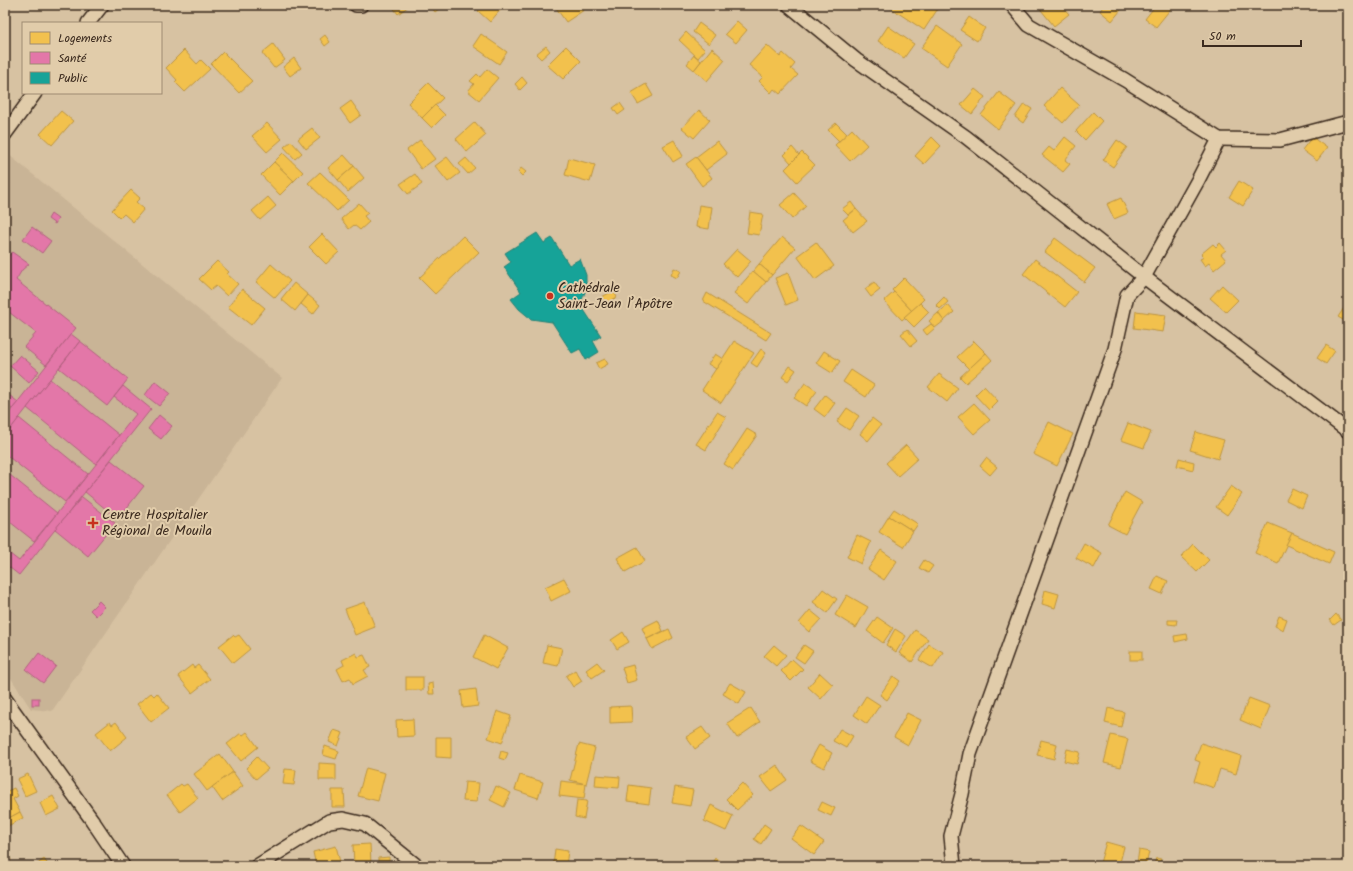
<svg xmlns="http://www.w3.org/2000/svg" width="1353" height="871" font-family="Kalam,sans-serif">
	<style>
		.built { fill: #c9b496 }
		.homes { fill: #f2c14e; stroke: #bb9440 }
		.health { fill: #e377a8; stroke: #b1607f }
		.public { fill: #17a398; stroke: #227f73 }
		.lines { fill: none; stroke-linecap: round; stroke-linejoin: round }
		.street-casing { stroke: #3b2a1e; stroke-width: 16 }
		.street { stroke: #e1ccaa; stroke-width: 13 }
		.poi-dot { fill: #c8321e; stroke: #e1ccaa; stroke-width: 1.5 }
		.labels { text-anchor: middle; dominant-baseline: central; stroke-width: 4; stroke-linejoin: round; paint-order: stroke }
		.poi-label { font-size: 14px; fill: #3b2a1e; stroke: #e1ccaa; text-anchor: start }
	</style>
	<rect width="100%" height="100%" fill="#d7c2a2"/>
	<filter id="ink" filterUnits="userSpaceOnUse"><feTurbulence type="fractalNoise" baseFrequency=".025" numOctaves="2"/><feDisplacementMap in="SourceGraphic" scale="8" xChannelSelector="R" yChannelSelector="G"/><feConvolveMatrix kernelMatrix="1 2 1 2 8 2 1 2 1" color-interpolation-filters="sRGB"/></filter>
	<g filter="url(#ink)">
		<path class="built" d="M9,155L282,378L52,711L31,709L5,669V159Z"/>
		<g class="homes">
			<path d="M391,5H408L409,6L398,14Z"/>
			<path d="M430,5H444L435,12Z"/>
			<path d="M484,5H498L502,8L490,22L478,11Z"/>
			<path d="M554,5H580L584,10L566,22Z"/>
			<path d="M891,5H930L937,10L924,30L889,7Z"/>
			<path d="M1037,5H1061L1069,14L1054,26Z"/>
			<path d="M1104,5H1125L1112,21L1100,11Z"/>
			<path d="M1156,5L1173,6L1156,27L1145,19Z"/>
			<path d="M969,17L985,28L977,41L960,30Z"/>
			<path d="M737,21L747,30L736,43L725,34Z"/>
			<path d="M699,23L715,35L709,44L693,32Z"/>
			<path d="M888,26L914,44L904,58L878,41Z"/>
			<path d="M937,26L962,44L947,66L921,48Z"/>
			<path d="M686,32L705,50L698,58L679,40Z"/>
			<path d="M481,34L507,52L499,64L473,46Z"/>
			<path d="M325,35L330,42L325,46L320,39Z"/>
			<path d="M273,44L285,60L274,68L262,53Z"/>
			<path d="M767,45L780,57L783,53L795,64L791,69L798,75L780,94L774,89L771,93L759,81L763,77L749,65Z"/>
			<path d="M546,46L550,51L541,59L536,54Z"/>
			<path d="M566,46L581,61L563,79L547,65Z"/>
			<path d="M712,48L725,60L707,81L694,70Z"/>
			<path d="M184,50L197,64L201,60L210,69L185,92L175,82L177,80L166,68Z"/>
			<path d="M223,52L252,81L239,93L211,64Z"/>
			<path d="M694,55L701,61L694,70L687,64Z"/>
			<path d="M294,58L301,68L290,76L283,67Z"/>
			<path d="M487,69L498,78L479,100L468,91L474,84L470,81L477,74L480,77Z"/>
			<path d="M522,77L527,83L520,90L515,84Z"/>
			<path d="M428,83L443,98L422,118L408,103Z"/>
			<path d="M646,84L653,96L638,104L631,93Z"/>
			<path d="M1060,88L1079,105L1063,123L1044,106Z"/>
			<path d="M975,89L985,97L972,114L961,105Z"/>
			<path d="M999,92L1016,105L998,129L981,115Z"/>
			<path d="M351,101L361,115L350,123L340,109Z"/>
			<path d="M620,103L625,110L618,115L613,108Z"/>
			<path d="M1024,104L1032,109L1023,123L1015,117Z"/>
			<path d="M435,105L445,115L432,128L422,118Z"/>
			<path d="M699,110L710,120L694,138L682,128Z"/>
			<path d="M61,111L73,121L52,145L40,134Z"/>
			<path d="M1093,112L1102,121L1085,140L1076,131Z"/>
			<path d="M475,122L486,135L467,152L456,139Z"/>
			<path d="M267,123L282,139L267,152L252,136Z"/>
			<path d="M836,123L847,134L839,141L828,130Z"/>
			<path d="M312,128L320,138L306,149L298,139Z"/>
			<path d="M852,129L867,145L850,161L835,145Z"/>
			<path d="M932,137L941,146L924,164L915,156Z"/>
			<path d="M1065,137L1076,146L1065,160L1070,164L1063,172L1042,155L1049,147L1054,151Z"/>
			<path d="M1312,137L1327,148L1317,161L1302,150Z"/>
			<path d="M420,140L435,159L421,169L407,150Z"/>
			<path d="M674,140L683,156L673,162L663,146Z"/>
			<path d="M1117,140L1127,147L1113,167L1103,160Z"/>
			<path d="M291,141L302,153L295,159L284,147Z"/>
			<path d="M717,141L727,154L706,170L696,157Z"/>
			<path d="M792,147L799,155L791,163L784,155Z"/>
			<path d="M802,152L815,165L797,182L785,169Z"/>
			<path d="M283,153L303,172L294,181L274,162Z"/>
			<path d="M344,155L354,166L338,180L328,168Z"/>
			<path d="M447,157L460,173L448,182L435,166Z"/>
			<path d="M696,157L712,178L702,186L686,164Z"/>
			<path d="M466,158L475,168L468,174L459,164Z"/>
			<path d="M569,158L595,165L590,182L565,175Z"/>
			<path d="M274,162L294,181L280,195L261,175Z"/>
			<path d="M354,166L364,178L348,192L338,180Z"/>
			<path d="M521,168L526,172L522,176L518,172Z"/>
			<path d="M320,172L349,200L337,211L308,183Z"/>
			<path d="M415,174L422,184L408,194L400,184Z"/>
			<path d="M1239,181L1253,190L1243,206L1229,197Z"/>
			<path d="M131,190L140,198L136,202L144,209L133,222L124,214L120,218L112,210Z"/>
			<path d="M794,193L806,206L792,219L780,205Z"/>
			<path d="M268,197L276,206L260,220L252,211Z"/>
			<path d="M1121,198L1128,213L1114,219L1107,204Z"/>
			<path d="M851,202L856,209L848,215L842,209Z"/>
			<path d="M359,203L368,213L364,216L369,222L360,230L354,225L349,229L341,219Z"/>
			<path d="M699,205L712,207L709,229L696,227Z"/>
			<path d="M856,209L867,221L853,232L843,220Z"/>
			<path d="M750,212L763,214L759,235L747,233Z"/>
			<path d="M322,234L339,252L326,264L309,247Z"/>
			<path d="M463,236L479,252L435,294L419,278Z"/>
			<path d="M782,237L795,248L772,275L759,264Z"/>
			<path d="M1055,238L1095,268L1084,282L1045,252Z"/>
			<path d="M816,242L834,266L815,280L797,256Z"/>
			<path d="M1220,243L1226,250L1221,254L1226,260L1214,270L1209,263L1205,266L1200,259L1204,257L1201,254L1213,244L1216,247Z"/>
			<path d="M737,249L751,261L737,277L723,264Z"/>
			<path d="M1035,259L1077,292L1065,307L1023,274Z"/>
			<path d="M217,261L229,272L227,274L238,284L227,296L216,286L211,290L199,279Z"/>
			<path d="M271,264L290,281L275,298L256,282Z"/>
			<path d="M759,264L772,275L766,282L753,271Z"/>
			<path d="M674,268L681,271L677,278L671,275Z"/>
			<path d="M753,271L766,282L748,304L734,293Z"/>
			<path d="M788,273L798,300L786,305L775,278Z"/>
			<path d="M904,278L924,299L912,311L892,290Z"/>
			<path d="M874,282L880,290L871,297L865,289Z"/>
			<path d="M294,283L308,295L295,311L281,299Z"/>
			<path d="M1222,285L1238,300L1226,312L1210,298Z"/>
			<path d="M242,289L265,308L251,325L228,307Z"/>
			<path d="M613,291L617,297L602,306L598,299Z"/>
			<path d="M894,292L912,311L902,320L884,301Z"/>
			<path d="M707,293L771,333L766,340L703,301Z"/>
			<path d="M308,295L320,305L313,314L301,304Z"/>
			<path d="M944,297L948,302L940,309L936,305Z"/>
			<path d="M1348,302V323L1338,317Z"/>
			<path d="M920,303L929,312L914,327L904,317Z"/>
			<path d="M948,305L954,312L944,321L938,313Z"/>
			<path d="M1136,311L1166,315L1163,332L1134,328Z"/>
			<path d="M938,313L944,321L935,328L929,321Z"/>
			<path d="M931,324L935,328L927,335L923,330Z"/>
			<path d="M907,329L917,341L911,346L901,334Z"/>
			<path d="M734,341L754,353L721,403L702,390Z"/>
			<path d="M974,341L986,353L969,369L957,357Z"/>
			<path d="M1326,345L1335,351L1326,364L1317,358Z"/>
			<path d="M761,349L766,353L757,367L751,363Z"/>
			<path d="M824,351L840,361L832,373L816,363Z"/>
			<path d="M986,353L992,360L966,383L960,377Z"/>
			<path d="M715,354L723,359L716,369L708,364Z"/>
			<path d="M605,359L608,364L599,369L596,363Z"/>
			<path d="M790,366L796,370L788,381L782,377Z"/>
			<path d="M851,370L874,385L866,397L843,382Z"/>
			<path d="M939,374L958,388L947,402L928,387Z"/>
			<path d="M805,383L817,391L806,406L794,398Z"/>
			<path d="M984,386L998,401L989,410L975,395Z"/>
			<path d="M825,395L835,403L825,417L814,409Z"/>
			<path d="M974,403L990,420L974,434L958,417Z"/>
			<path d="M847,408L859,416L849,430L837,422Z"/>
			<path d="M717,412L726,417L706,450L696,444Z"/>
			<path d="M872,418L881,425L868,441L860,434Z"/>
			<path d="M1049,422L1073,434L1057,466L1033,454Z"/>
			<path d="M1128,423L1151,432L1144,448L1121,440Z"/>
			<path d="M747,429L757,435L733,470L724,464Z"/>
			<path d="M1196,432L1224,440L1218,459L1190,450Z"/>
			<path d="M906,445L918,458L898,476L886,463Z"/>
			<path d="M986,458L997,467L990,475L980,466Z"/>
			<path d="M1179,458L1194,462L1193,470L1177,466Z"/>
			<path d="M1231,486L1242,494L1227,515L1216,507Z"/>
			<path d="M1292,489L1307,496L1302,508L1286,500Z"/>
			<path d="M1125,492L1142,502L1125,534L1108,525Z"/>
			<path d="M894,509L918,524L913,531L889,516Z"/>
			<path d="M889,516L913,531L903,547L879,532Z"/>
			<path d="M1268,523L1292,533L1278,563L1255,553Z"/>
			<path d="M1292,533L1334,552L1329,564L1286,545Z"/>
			<path d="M857,535L871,542L861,564L847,557Z"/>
			<path d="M1084,543L1102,553L1094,568L1076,558Z"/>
			<path d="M1193,544L1209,560L1197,572L1181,557Z"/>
			<path d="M637,547L645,561L625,572L617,558Z"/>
			<path d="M881,550L897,561L884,580L868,569Z"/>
			<path d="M924,560L933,566L928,573L919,568Z"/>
			<path d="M1157,576L1168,581L1162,594L1151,589Z"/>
			<path d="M564,578L571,591L551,601L545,587Z"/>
			<path d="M823,589L837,599L827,613L813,602Z"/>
			<path d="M1045,590L1059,594L1055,608L1042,604Z"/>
			<path d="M847,595L868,607L856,628L835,615Z"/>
			<path d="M365,602L375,627L355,635L345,609Z"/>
			<path d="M810,610L821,619L809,632L799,623Z"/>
			<path d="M1336,614L1341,620L1334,625L1330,620Z"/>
			<path d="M1279,616L1287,619L1283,630L1275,626Z"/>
			<path d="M877,617L893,628L883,643L867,631Z"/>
			<path d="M658,620L663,631L647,639L642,628Z"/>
			<path d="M1168,620H1177L1176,625L1168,624Z"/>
			<path d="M669,629L673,638L652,649L647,639Z"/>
			<path d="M895,629L906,636L896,652L886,645Z"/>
			<path d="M915,630L928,639L912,662L899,653Z"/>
			<path d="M623,632L629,642L617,649L611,640Z"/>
			<path d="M1187,634L1188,639L1175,642L1174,636Z"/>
			<path d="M233,635L235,637L239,635L250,649L233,663L219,646Z"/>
			<path d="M484,635L508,648L496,669L473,657Z"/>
			<path d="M929,644L943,652L933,668L919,660Z"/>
			<path d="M547,645L562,648L558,666L543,663Z"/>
			<path d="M774,645L786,655L776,666L764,656Z"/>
			<path d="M804,645L813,651L804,663L795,657Z"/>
			<rect x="1130" y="651" width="12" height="9"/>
			<path d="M356,653L358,657L364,655L370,667L364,670L368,676L353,684L350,678L343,681L337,669L344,665L342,660Z"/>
			<path d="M792,659L803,669L791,681L781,671Z"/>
			<path d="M597,662L604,670L592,678L586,670Z"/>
			<path d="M192,665L194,668L198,665L210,679L192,693L178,676Z"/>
			<path d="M633,665L637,680L627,683L622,668Z"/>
			<path d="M575,670L582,681L573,687L566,676Z"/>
			<path d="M820,673L833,685L821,699L808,687Z"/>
			<path d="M893,676L900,681L887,700L880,695Z"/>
			<rect x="406" y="677" width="17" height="13"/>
			<path d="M433,683L434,694H429L428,684Z"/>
			<path d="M730,683L746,692L739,704L723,694Z"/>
			<path d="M476,689L478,706L463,708L461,691Z"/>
			<path d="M151,693L154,696L157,693L169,708L151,722L137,704Z"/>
			<path d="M866,696L880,705L867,724L854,715Z"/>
			<path d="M1249,698L1270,706L1261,729L1240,720Z"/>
			<path d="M631,706L632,722L610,723V707Z"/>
			<path d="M751,708L760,722L737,738L727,723Z"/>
			<path d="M1108,708L1124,712L1121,727L1105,723Z"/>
			<path d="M497,711L511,716L502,743L488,738Z"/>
			<path d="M907,713L921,720L908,745L894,737Z"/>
			<path d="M413,719L414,736L397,737L396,720Z"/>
			<path d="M110,722L112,725L116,722L127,737L110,751L96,733Z"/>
			<path d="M702,727L710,738L695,749L686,737Z"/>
			<path d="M840,729L853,736L846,748L833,741Z"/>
			<path d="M334,730L343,733L338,746L329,742Z"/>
			<path d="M247,732L258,747L241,761L227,744L241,733L243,735Z"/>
			<path d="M1111,735L1128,739L1121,767L1104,763Z"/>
			<path d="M436,737H451V758L436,757Z"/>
			<path d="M1041,740L1057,744L1054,759L1037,755Z"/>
			<path d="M1201,743L1241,756L1236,774L1220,769L1214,788L1194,781L1200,762L1195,760Z"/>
			<path d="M579,744L595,748L586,784L570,780Z"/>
			<path d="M819,745L832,753L824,768L810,761Z"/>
			<path d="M325,746L339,751L336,759L323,755Z"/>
			<path d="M1067,749L1080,752L1077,764L1064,761Z"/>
			<path d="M501,751L508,753L505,760L499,758Z"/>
			<path d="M220,754L233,772L207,791L194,774Z"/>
			<path d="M257,757L268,769L256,779L246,768Z"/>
			<path d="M319,763L336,764V780H319Z"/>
			<path d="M777,765L787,780L771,791L760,777Z"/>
			<path d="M366,768L385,773L378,801L358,796Z"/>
			<path d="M285,769L296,770L294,785L283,784Z"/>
			<path d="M233,772L243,786L222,801L212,787Z"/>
			<path d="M28,774L36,791L25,796L17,779Z"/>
			<path d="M520,775L543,782L538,798L515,790Z"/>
			<path d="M596,775L620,777L619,788L595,786Z"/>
			<path d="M561,781L586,784L584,799L559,796Z"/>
			<path d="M465,782L479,783L477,802L463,801Z"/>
			<path d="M742,783L753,795L737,810L726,799Z"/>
			<path d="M181,784L183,786L187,784L198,798L180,812L167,795Z"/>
			<path d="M629,785L651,788L649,804L627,801Z"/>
			<path d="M496,786L511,793L504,807L490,800Z"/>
			<path d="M675,787L693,790L690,806L672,803Z"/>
			<path d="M14,788L18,796L13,799L20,812L5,820V792Z"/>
			<path d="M332,790H344L345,807H332Z"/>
			<path d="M53,796L60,809L46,816L40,803Z"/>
			<path d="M577,800L587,801L584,819L575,817Z"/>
			<path d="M822,802L835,808L831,816L818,810Z"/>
			<path d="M711,805L733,816L726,831L704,821Z"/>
			<path d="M20,812L23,818L6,827L5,820Z"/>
			<path d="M764,824L771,829L761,844L754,839Z"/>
			<path d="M801,826L824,842L814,855L791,838Z"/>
			<path d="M1106,842L1124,847L1119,866H1111L1100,863Z"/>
			<path d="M370,844L371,864L354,865L353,845Z"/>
			<path d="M336,846L341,866H316L313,852Z"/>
			<path d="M555,849L568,851L566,866H553Z"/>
			<path d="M1139,850L1149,852L1146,865L1137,863Z"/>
			<path d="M7,854L11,860L5,863V855Z"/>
			<path d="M389,857V861H378V858Z"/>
			<path d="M715,858L726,865V866H710Z"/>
			<path d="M1156,858L1161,859L1159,866L1154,865Z"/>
			<path d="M44,859L49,866H35Z"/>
		</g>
		<g class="health">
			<path d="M5,179L10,183L5,189Z"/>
			<path d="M51,214L58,219L55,224L48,219Z"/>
			<path d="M32,227L51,241L42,253L23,239Z"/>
			<path d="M12,252L29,264L22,270L16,280L76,328L46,365L24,347L36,333L5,309V260Z"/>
			<path d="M71,334L80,341L5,436V418Z"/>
			<path d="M80,341L128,379L107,406L59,368Z"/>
			<path d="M20,355L39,371L29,383L10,366Z"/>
			<path d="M50,379L119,435L96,464L27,408Z"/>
			<path d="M155,381L170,393L159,406L145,395Z"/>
			<path d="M123,386L151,409L19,575L5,564V550L19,561L136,414L114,397Z"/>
			<path d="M5,392L18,402L12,409L5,404Z"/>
			<path d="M159,415L172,426L161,439L148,429Z"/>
			<path d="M19,418L88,474L65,502L5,454V436Z"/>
			<path d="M111,460L144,486L118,519L85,492Z"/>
			<path d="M5,471L57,513L34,541L5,518Z"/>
			<path d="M82,497L115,523L88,556L55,529Z"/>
			<path d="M99,601L105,607L96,616L90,610Z"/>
			<path d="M39,653L56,666L43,683L26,670Z"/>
			<rect x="32" y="698" width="7" height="7"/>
		</g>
		<path class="public" d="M537,233L544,243L552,238L569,265L580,259L586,275V290L580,304L601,336L593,341L599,352L586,360L580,349L572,353L552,322L531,319L519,309L511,299L521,292L504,267L511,262L505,253Z"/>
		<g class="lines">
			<defs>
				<g id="street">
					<path d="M356,5H361"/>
					<path d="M789,5L856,60L966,137L1144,277L1348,431"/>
					<path d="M1012,5L1029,25L1125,80L1219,139L1280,140L1348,122"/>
					<path d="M88,23L102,5"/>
					<path d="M5,134L35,93"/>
					<path d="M5,699L92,820L123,866"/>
					<path d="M257,866L329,821L343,819L365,824L417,866"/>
					<path d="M954,866L951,836L962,794L970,754L1115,349L1127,295L1144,277L1198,180L1219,139"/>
				</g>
			</defs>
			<use href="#street" class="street-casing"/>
			<use href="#street" class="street"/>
		</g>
	</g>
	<g class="poi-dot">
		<circle cx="550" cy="296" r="4"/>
		<path d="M91 517h4v4h4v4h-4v4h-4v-4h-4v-4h4z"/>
	</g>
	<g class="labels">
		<g class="poi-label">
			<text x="558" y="288">Cathédrale<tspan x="558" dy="16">Saint-Jean l’Apôtre</tspan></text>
			<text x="102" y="515">Centre Hospitalier<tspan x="102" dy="16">Régional de Mouila</tspan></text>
		</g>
	</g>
	<rect width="1353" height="871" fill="none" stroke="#e1ccaa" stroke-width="20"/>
	<rect x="10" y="10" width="1333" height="851" fill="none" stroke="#3b2a1e" stroke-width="1.5" filter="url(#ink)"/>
	<rect x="22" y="22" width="140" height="72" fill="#e1ccaa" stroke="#9f8b72"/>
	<rect x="30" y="32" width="20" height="12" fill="#f2c14e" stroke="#9f8b72"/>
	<text x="58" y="42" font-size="12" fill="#3b2a1e">Logements</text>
	<rect x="30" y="52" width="20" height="12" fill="#e377a8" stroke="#9f8b72"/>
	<text x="58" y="62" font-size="12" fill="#3b2a1e">Santé</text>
	<rect x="30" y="72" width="20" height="12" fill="#17a398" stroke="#9f8b72"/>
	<text x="58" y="82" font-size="12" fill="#3b2a1e">Public</text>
	<path d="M1203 40v6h98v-6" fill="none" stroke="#3b2a1e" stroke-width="2"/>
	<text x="1209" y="40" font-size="12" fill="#3b2a1e" stroke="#e1ccaa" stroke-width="3" paint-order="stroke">50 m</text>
</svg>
